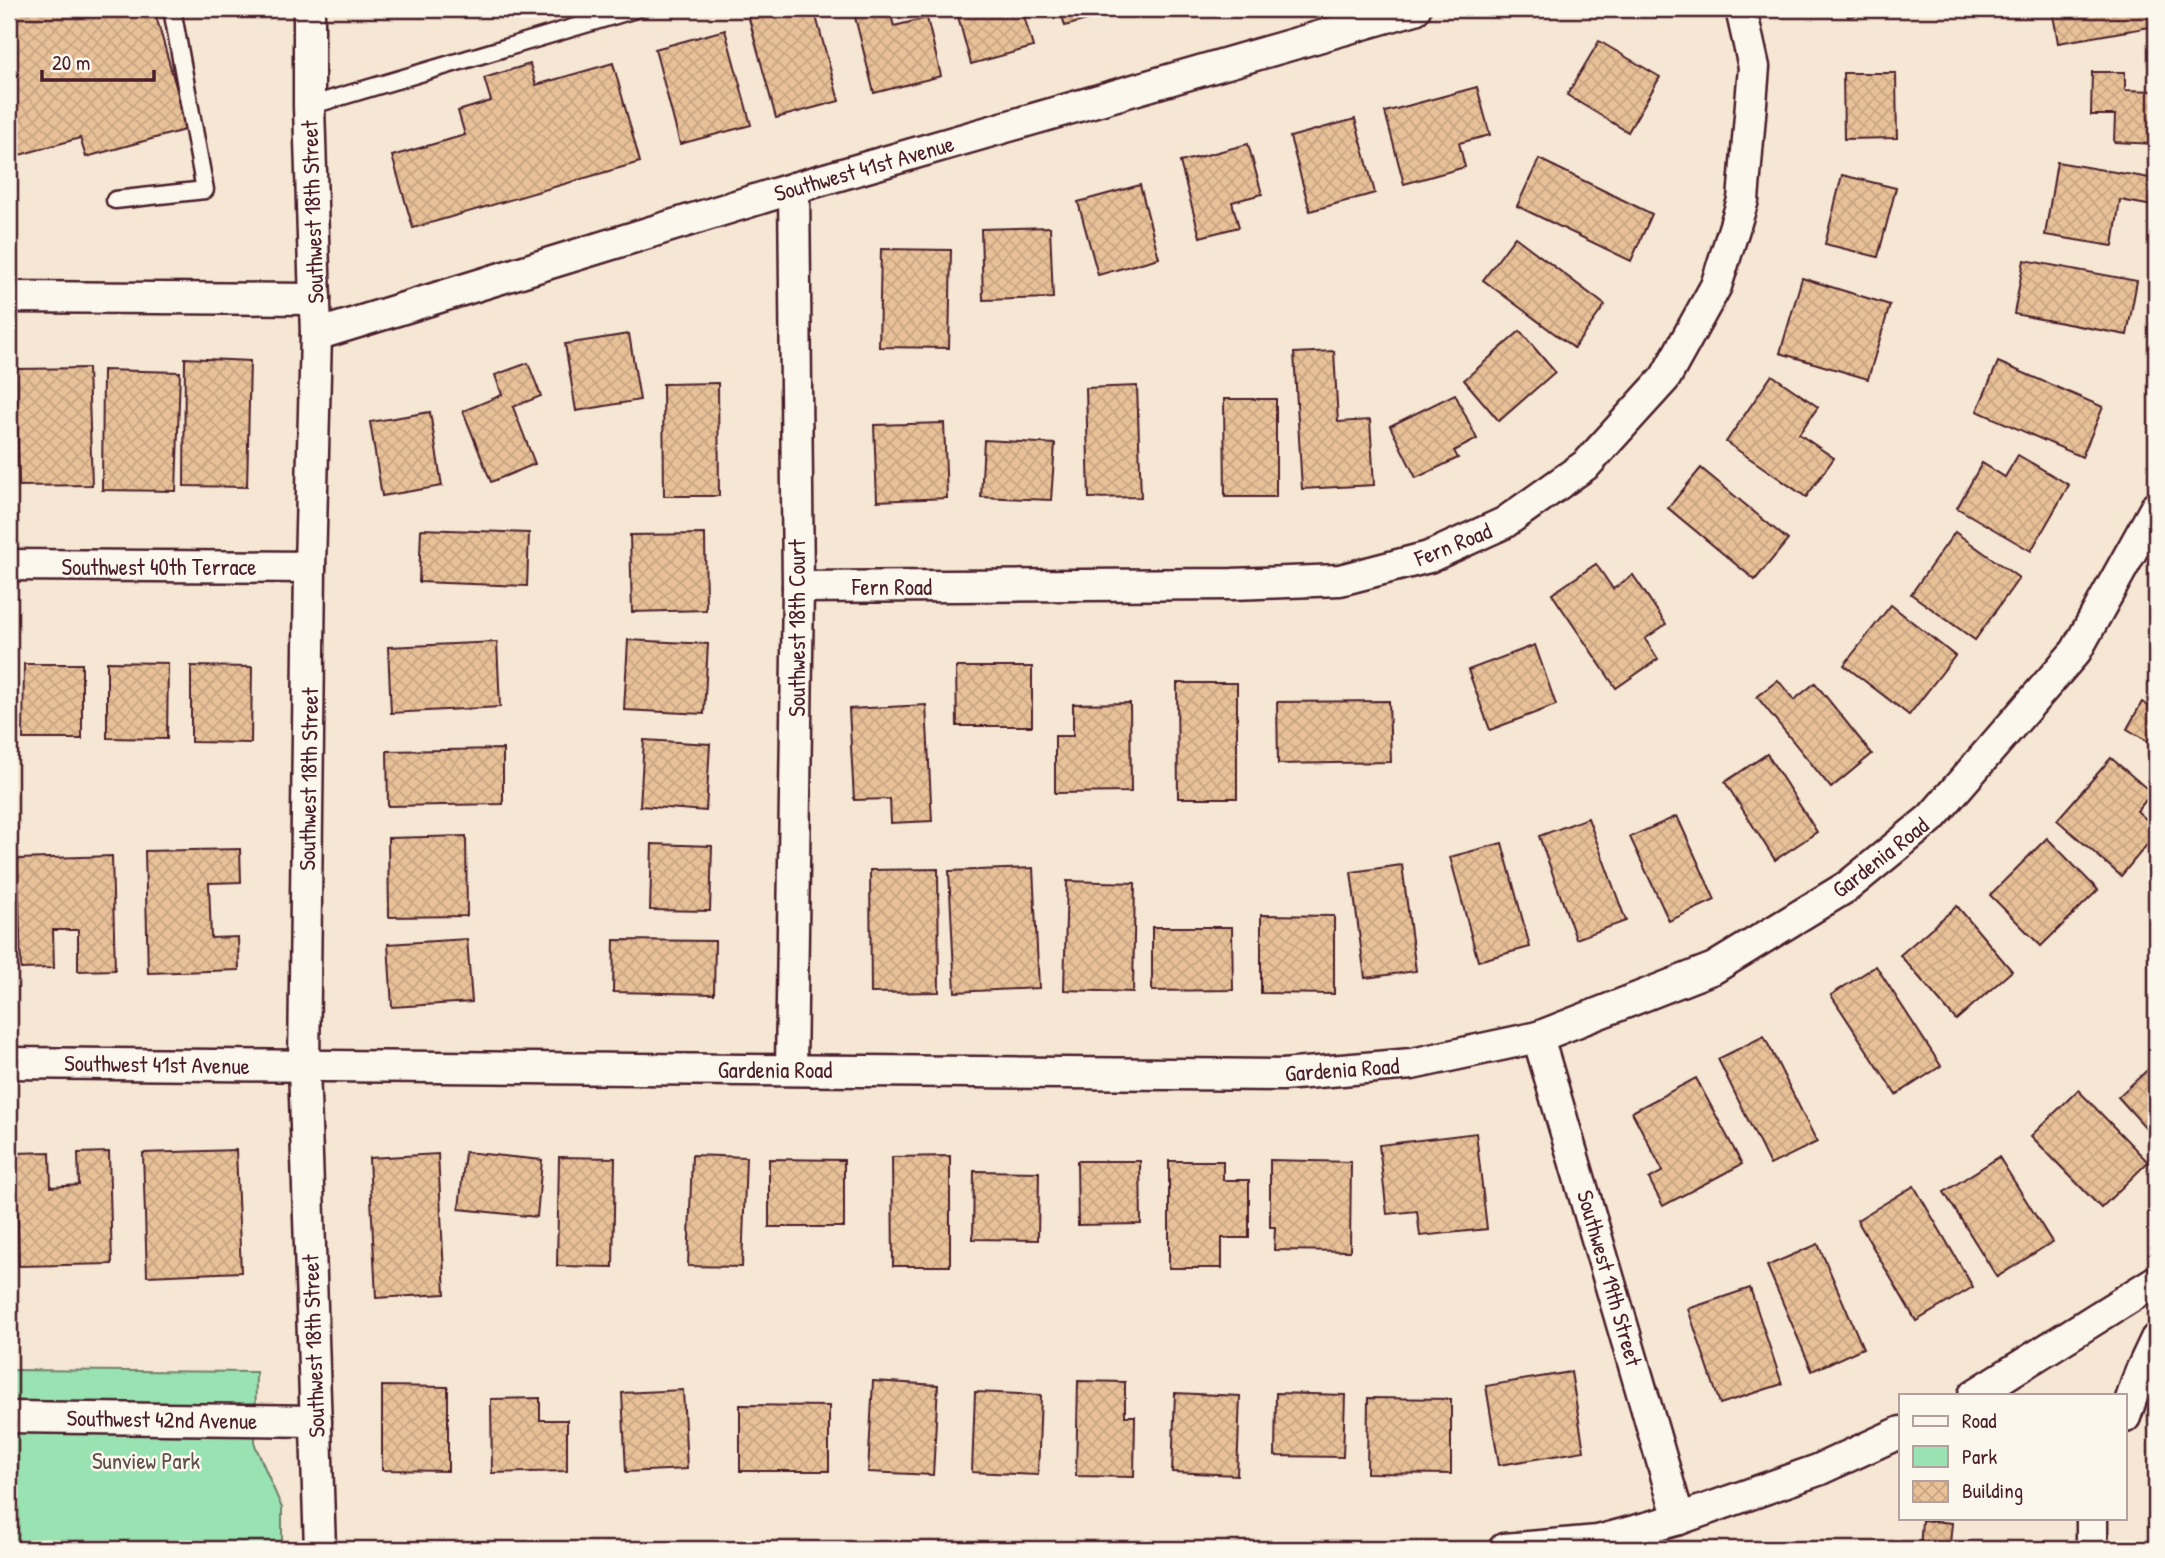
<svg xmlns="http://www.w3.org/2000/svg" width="2165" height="1558" font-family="'Patrick Hand',sans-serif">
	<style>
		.green { fill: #99e2b1; stroke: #72806e; stroke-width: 2 }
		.building { fill: url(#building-cross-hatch); stroke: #4a1f2b; stroke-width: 2 }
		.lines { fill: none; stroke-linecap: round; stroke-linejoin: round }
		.lane-casing { stroke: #4a1f2b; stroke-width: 21 }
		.street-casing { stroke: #4a1f2b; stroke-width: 35 }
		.lane { stroke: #fbf7ec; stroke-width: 16 }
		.street { stroke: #fbf7ec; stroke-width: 30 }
		.labels { text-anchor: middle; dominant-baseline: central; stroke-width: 5; stroke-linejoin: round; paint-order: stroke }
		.street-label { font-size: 23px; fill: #4a1f2b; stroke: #fbf7ec }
		.park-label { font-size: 23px; fill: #5e504c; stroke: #fbf7ec }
	</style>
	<defs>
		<pattern id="building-cross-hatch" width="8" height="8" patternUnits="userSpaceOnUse" patternTransform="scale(1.75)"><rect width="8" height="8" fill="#e8c198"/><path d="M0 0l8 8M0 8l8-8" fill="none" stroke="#c8a583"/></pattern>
	</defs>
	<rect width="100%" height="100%" fill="#f5e7d3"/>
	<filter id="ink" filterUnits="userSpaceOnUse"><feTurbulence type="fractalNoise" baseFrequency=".0143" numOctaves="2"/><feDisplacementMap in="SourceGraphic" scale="14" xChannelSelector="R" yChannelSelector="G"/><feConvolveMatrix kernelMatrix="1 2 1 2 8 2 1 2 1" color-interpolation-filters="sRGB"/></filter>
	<g filter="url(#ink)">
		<path class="green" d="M9,1370L256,1372L255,1445L282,1508V1549H9Z"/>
		<g class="building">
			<path d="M9,9H154L188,129L86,157L80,138L9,158Z"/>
			<path d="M771,9H814L839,101L776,118L748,15Z"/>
			<path d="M853,9H889L894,26L927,18L941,76L874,93Z"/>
			<path d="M956,9H1022L1033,47L971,64Z"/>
			<path d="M1060,9H1126L1065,26Z"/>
			<path d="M1846,9H1878L1848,17Z"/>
			<path d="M2052,9H2153L2156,26L2058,43Z"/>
			<path d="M725,30L751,125L680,144L655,49Z"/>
			<path d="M1599,41L1660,77L1628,132L1567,95Z"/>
			<path d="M613,63L640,162L413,228L392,156L465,135L458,111L491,101L484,78L530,64L536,85Z"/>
			<path d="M2092,72H2125V90L2156,91V144L2114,142L2115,115H2091Z"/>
			<path d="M1843,73H1896L1897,138L1844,139Z"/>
			<path d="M1477,87L1490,135L1459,143L1465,167L1404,184L1385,112Z"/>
			<path d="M1355,119L1375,193L1310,211L1290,137Z"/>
			<path d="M1248,144L1262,194L1232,202L1239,227L1200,237L1180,162Z"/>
			<path d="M1539,159L1652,214L1631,261L1517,206Z"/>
			<path d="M2057,162L2156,179L2153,206L2120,200L2113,246L2045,235Z"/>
			<path d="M1842,175L1896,188L1878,257L1825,244Z"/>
			<path d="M1140,185L1159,258L1098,275L1078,202Z"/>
			<path d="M1050,227L1053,298L983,300L981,229Z"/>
			<path d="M1515,237L1605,305L1574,348L1483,280Z"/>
			<path d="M881,249L951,250L949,348L879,347Z"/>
			<path d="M2024,260L2137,281L2127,335L2014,314Z"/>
			<path d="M1802,278L1890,305L1868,379L1780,353Z"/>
			<path d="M1520,331L1555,372L1499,421L1464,380Z"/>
			<path d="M629,334L640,400L576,411L565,344Z"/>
			<path d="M1334,351L1338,422L1370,420L1374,485L1302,489L1294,353Z"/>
			<path d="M185,358L250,361L247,487L184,486Z"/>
			<path d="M1998,362L2103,407L2082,457L1977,411Z"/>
			<path d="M528,363L541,396L513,407L535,464L491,482L463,411L502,395L495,375Z"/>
			<path d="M88,368L92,485L19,486L16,369Z"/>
			<path d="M103,370L180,372L176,491L102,490Z"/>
			<path d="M1772,375L1818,407L1799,434L1834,458L1806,497L1726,442Z"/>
			<path d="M718,383L719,496H664L663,384Z"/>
			<path d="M1137,386L1141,497L1089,498L1086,388Z"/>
			<path d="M1455,394L1477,439L1454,451L1458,458L1416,478L1390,426Z"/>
			<path d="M1224,399H1276V497H1225Z"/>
			<path d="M430,412L442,486L382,496L370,422Z"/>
			<path d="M944,423L947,498L877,501L874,425Z"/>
			<path d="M984,440L1055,444L1051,500L981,497Z"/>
			<path d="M2018,455L2069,485L2031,551L1957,508L1982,463L2005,477Z"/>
			<path d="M1701,468L1788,540L1755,580L1668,508Z"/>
			<path d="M421,529L529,533L527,586L419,582Z"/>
			<path d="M1955,532L2019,578L1975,640L1911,594Z"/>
			<path d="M705,534L706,610L632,612L630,535Z"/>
			<path d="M1596,564L1613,589L1633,575L1666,624L1645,639L1658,659L1616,688L1552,594Z"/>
			<path d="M1891,605L1955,656L1909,715L1844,665Z"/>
			<path d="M628,640L708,644L704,714L624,710Z"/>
			<path d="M497,642L500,707L391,713L388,647Z"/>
			<path d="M1535,645L1556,705L1490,730L1468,670Z"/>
			<path d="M107,662L168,663L167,739L107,738Z"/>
			<path d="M24,664H82V739H23Z"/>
			<path d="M191,666L252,667L251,743L191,742Z"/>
			<path d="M956,667H1032V726H957Z"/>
			<path d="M1778,680L1794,700L1815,683L1872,754L1831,788L1757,697Z"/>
			<path d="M1177,683H1237V798H1178Z"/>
			<path d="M1389,701L1391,762L1278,764L1277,702Z"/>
			<path d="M2142,702L2156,711V746L2127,729Z"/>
			<path d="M1130,703L1131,792L1055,793V736H1073V704Z"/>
			<path d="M926,705L932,821L891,823L890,799L854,800L849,709Z"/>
			<path d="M644,740L710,744L706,811L640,806Z"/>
			<path d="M503,749V804L388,806L387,751Z"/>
			<path d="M1767,754L1817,832L1775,860L1725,782Z"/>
			<path d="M2111,758L2152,793L2137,811L2156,828V834L2121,876L2057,820Z"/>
			<path d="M1677,816L1715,900L1669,921L1630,837Z"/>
			<path d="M1588,818L1626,921L1576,939L1539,836Z"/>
			<path d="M466,836L467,916L389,917L388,838Z"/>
			<path d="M2047,838L2098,890L2041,946L1990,895Z"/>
			<path d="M1502,843L1530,947L1478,961L1450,857Z"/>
			<path d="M652,844L712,846L710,911L650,910Z"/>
			<path d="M240,849L241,882L209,883L211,938L238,937L239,970L148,973L145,851Z"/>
			<path d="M112,856L115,970L78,971V930H53L54,968L21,969L18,859Z"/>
			<path d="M1402,865L1416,971L1365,978L1351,872Z"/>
			<path d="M1033,868L1039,988L955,992L949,871Z"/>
			<path d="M938,869L939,992L871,993L870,870Z"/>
			<path d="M1067,881L1135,883L1133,992L1064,990Z"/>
			<path d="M1957,906L2012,971L1956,1020L1900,955Z"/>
			<path d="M1261,915L1334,916V994L1261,993Z"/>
			<path d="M1152,927H1232L1233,990L1152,991Z"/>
			<path d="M467,939L472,1002L392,1007L388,944Z"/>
			<path d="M614,940L715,941L714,994L613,992Z"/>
			<path d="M1876,966L1941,1066L1896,1095L1831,995Z"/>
			<path d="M1764,1036L1817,1142L1770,1165L1718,1059Z"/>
			<path d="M2156,1062V1139L2118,1097Z"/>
			<path d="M1696,1078L1742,1164L1663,1206L1649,1179L1663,1171L1632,1112Z"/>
			<path d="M2078,1090L2148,1162L2101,1208L2031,1136Z"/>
			<path d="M1476,1133L1487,1229L1420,1236L1417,1211L1387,1214L1379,1145Z"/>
			<path d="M236,1150L241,1272L147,1276L143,1153Z"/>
			<path d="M50,1152L51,1187L79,1185L78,1153L109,1152L112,1264L19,1266L16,1153Z"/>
			<path d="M465,1152L542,1160L537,1217L459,1209Z"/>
			<path d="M438,1154L445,1294L376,1298L369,1158Z"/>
			<path d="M692,1155L746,1157L742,1267L688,1266Z"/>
			<path d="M950,1156V1266H893L892,1157Z"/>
			<path d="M559,1157L615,1158L613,1267L557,1266Z"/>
			<path d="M1999,1157L2052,1242L1997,1277L1944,1192Z"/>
			<path d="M769,1159L844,1160V1227H769Z"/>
			<path d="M1270,1160L1351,1162L1350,1251L1274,1250L1275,1227H1270Z"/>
			<path d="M1077,1161H1140L1141,1224L1078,1225Z"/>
			<path d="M1169,1161H1223V1180H1249V1238H1222V1268H1169Z"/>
			<path d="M974,1171L1039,1172L1038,1240L973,1239Z"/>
			<path d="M1914,1186L1973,1287L1916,1321L1857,1220Z"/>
			<path d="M1818,1244L1863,1348L1812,1371L1767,1266Z"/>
			<path d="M1750,1288L1782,1384L1720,1404L1688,1309Z"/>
			<path d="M1571,1372L1584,1451L1499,1465L1486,1386Z"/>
			<path d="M873,1381L938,1385L933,1475L868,1472Z"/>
			<path d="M1078,1381L1125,1382V1416H1135L1134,1477L1076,1476Z"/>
			<path d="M382,1386L448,1387V1471L382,1470Z"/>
			<path d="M683,1390L687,1469L626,1472L622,1393Z"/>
			<path d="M975,1392L1041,1395L1038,1475L972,1472Z"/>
			<path d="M1175,1393L1240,1396L1237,1475L1172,1472Z"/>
			<path d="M1276,1393L1345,1395L1343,1457L1275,1456Z"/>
			<path d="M540,1398V1420H567V1471L492,1473L491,1399Z"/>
			<path d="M1368,1398L1451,1399V1474L1367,1473Z"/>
			<path d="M740,1405L829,1406V1471H740Z"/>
			<path d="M1922,1520L1952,1523L1950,1544L2010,1549H1920Z"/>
		</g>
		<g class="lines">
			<defs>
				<g id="lane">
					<path d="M309,106L636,9"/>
					<path d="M115,200L205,190L172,9"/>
				</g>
				<g id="street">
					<path d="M309,9V106L316,335L310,567L304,1066L320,1549"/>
					<path d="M9,297L315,299"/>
					<path d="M316,335L794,188L1415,9"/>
					<path d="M9,565L310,567"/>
					<path d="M798,587L1232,584L1340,580L1429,557L1504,523L1587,464L1665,378L1716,286L1743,200L1754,67L1741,9"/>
					<path d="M1538,1037L1679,1519"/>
					<path d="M9,1063L1282,1075L1412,1064L1538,1037L1714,968L1848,886L1931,818L2076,651L2156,507"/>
					<path d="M791,1069L798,587L794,188"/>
					<path d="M1974,1395L2156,1281"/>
					<path d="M9,1417L316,1421"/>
					<path d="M2125,1417L2140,1373L2156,1339"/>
					<path d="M1504,1549L1598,1541L1679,1519L1818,1470L1901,1432"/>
					<path d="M2092,1549V1518"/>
				</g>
			</defs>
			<use href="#lane" class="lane-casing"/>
			<use href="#street" class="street-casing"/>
			<use href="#lane" class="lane"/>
			<use href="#street" class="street"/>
		</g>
	</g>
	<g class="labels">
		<g class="street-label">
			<text transform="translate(864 168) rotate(-16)">Southwest 41st Avenue</text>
			<text transform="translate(312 212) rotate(-92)">Southwest 18th Street</text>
			<text transform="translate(1453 544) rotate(-22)">Fern Road</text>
			<text x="159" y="566">Southwest 40th Terrace</text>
			<text x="892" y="586">Fern Road</text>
			<text transform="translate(796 628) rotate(-90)">Southwest 18th Court</text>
			<text transform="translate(308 779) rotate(-89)">Southwest 18th Street</text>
			<text transform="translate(1880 857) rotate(-38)">Gardenia Road</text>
			<text transform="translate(157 1064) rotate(1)">Southwest 41st Avenue</text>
			<text x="775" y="1069">Gardenia Road</text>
			<text transform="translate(1342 1069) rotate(-4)">Gardenia Road</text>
			<text transform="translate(1610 1278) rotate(74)">Southwest 19th Street</text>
			<text transform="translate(313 1346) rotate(-92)">Southwest 18th Street</text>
			<text transform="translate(162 1419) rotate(1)">Southwest 42nd Avenue</text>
		</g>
		<g class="park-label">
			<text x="146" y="1460">Sunview Park</text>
		</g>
	</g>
	<rect width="2165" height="1558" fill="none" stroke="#fbf7ec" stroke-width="35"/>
	<rect x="18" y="18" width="2130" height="1523" fill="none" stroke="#4a1f2b" stroke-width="2.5" filter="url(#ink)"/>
	<rect x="1899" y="1394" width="228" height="126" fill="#fbf7ec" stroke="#b4a19f" stroke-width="2"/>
	<rect x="1913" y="1416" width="35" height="10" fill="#fbf7ec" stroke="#b4a19f" stroke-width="2"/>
	<text x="1962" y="1428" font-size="21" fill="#4a1f2b">Road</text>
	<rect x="1913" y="1446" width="35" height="21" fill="#99e2b1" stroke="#b4a19f" stroke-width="2"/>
	<text x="1962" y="1464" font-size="21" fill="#4a1f2b">Park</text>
	<rect x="1913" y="1481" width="35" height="21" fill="url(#building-cross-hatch)" stroke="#b4a19f" stroke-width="2"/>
	<text x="1962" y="1498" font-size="21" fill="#4a1f2b">Building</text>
	<path d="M42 70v10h112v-10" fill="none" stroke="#4a1f2b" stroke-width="3.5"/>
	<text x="52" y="70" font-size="21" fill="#4a1f2b" stroke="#fbf7ec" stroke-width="5" paint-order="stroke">20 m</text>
</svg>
